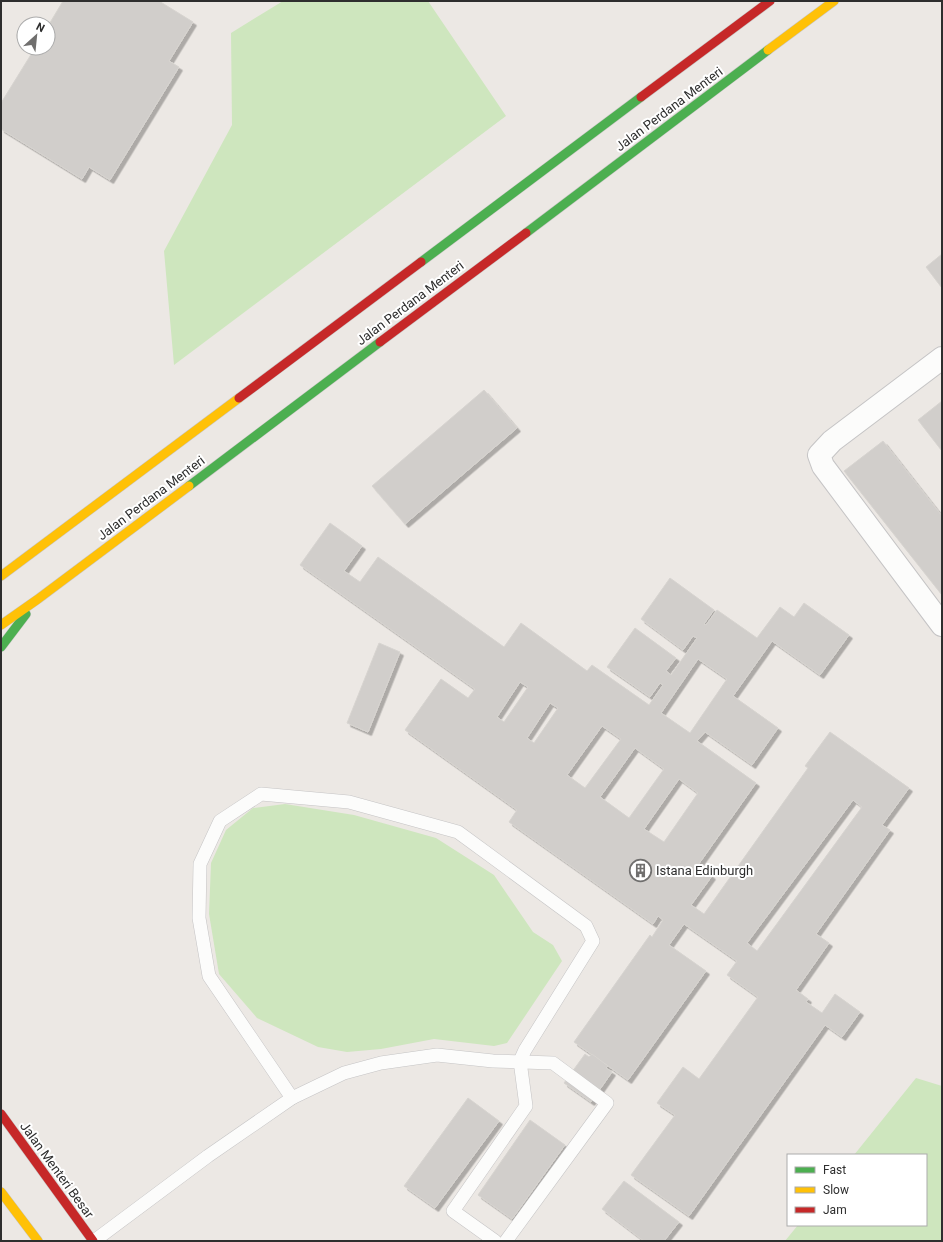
<svg xmlns="http://www.w3.org/2000/svg" width="943" height="1242" font-family="Roboto,sans-serif">
	<style>
		.green { fill: #cee6be }
		.building { fill: #d1cecb; stroke: #d7d4d0; fill-rule: evenodd; filter: url(#shadow) }
		.lines { fill: none; stroke-linecap: round; stroke-linejoin: round }
		.lane-casing { stroke: #c5c4c5; stroke-width: 14 }
		.street-casing { stroke: #c5c4c5; stroke-width: 24 }
		.fast-casing { stroke: #c6c5c4; stroke-width: 10 }
		.slow-casing { stroke: #c6c5c4; stroke-width: 10 }
		.jam-casing { stroke: #c6c5c4; stroke-width: 10 }
		.lane { stroke: #fcfcfb; stroke-width: 13 }
		.street { stroke: #fcfcfb; stroke-width: 22 }
		.fast { stroke: #4caf50; stroke-width: 9 }
		.slow { stroke: #ffc107; stroke-width: 9 }
		.jam { stroke: #c62828; stroke-width: 9 }
		.labels { text-anchor: middle; dominant-baseline: central; stroke-width: 4; stroke-linejoin: round; paint-order: stroke }
		.street-label { font-size: 13px; fill: #2e2e2e; stroke: #fff }
		.poi-label { font-size: 13px; fill: #2e2e2e; stroke: #fff; text-anchor: start }
	</style>
	<defs>
		<filter id="shadow"><feDropShadow dx="3.5" dy="3.5" stdDeviation="0" flood-color="#0004"/></filter>
	</defs>
	<rect width="100%" height="100%" fill="#ece8e4"/>
	<g class="green">
		<path d="M283,1H428L506,116L174,365L164,251L232,125L231,33Z"/>
		<path d="M285,804L354,815L436,838L494,875L533,932L553,945L562,961L507,1043L494,1046L434,1039L381,1049L347,1052L318,1047L257,1018L219,974L209,914L211,863L226,830L253,808Z"/>
		<path d="M916,1078L942,1086V1241H785L798,1225H926V1155H854Z"/>
	</g>
	<g class="building">
		<path d="M63,1H159L193,22L169,61L179,67L110,180L89,167L82,179L1,129V103L35,48H48V26Z"/>
		<path d="M942,254V288L926,267Z"/>
		<path d="M484,390L517,428L405,524L372,486Z"/>
		<path d="M942,401V451L918,420Z"/>
		<path d="M883,441L942,516V595L844,471Z"/>
		<path d="M330,523L362,546L344,571L360,582L378,557L504,647L521,623L587,671L592,665L649,705L663,685L660,683L650,697L607,667L635,628L676,658L666,671L671,675L697,638L693,636L683,650L641,619L670,578L714,610L704,624L706,625L717,610L757,638L780,607L794,617L804,603L849,635L820,675L772,641L733,696L778,728L752,765L705,732L697,741L756,783L698,865L712,876L691,905L704,914L808,768L805,766L830,732L909,788L882,825L890,830L816,934L829,943L796,990L808,999L806,1002L822,1013L835,994L860,1012L842,1037L825,1025L689,1216L631,1175L675,1115L657,1103L683,1067L699,1079L758,997L727,975L737,961L684,924L669,945L706,971L628,1080L574,1042L650,935L652,937L663,920L658,916L653,924L509,822L517,810L405,730L441,679L468,698L475,689L300,565ZM698,659L727,679L690,733L661,713ZM520,682L528,687L504,722L497,717ZM550,703L558,708L534,743L527,738ZM602,726L621,739L585,788L567,775ZM635,748L664,769L629,818L600,797ZM679,779L698,793L664,842L644,829ZM853,800L862,807L757,951L747,943Z"/>
		<path d="M379,643L400,652L368,732L347,723Z"/>
		<path d="M585,1054L589,1057L592,1054L608,1066L606,1068L612,1072L591,1102L564,1083Z"/>
		<path d="M468,1098L499,1121L435,1208L404,1186Z"/>
		<path d="M530,1120L565,1145L512,1219L478,1195Z"/>
		<path d="M624,1181L679,1222L664,1241H644L602,1209Z"/>
	</g>
	<g class="lines">
		<defs>
			<g id="lane">
				<path d="M292,1098L209,976L199,918L200,864L220,821L261,794L349,802L458,832L586,926L593,941L525,1050L520,1061L526,1106L453,1211L495,1241"/>
				<path d="M94,1241L208,1156L292,1098L344,1073L381,1063L437,1055L493,1061L553,1063L607,1103L506,1241"/>
			</g>
			<path id="street" d="M942,358L832,441L819,455L823,466L942,625"/>
			<g id="fast">
				<path d="M526,233L768,50"/>
				<path d="M421,262L641,97"/>
				<path d="M189,486L380,342"/>
				<path d="M1,647L26,614"/>
			</g>
			<g id="slow">
				<path d="M768,50L834,1"/>
				<path d="M1,576L239,398"/>
				<path d="M1,625L38,599L189,486"/>
				<path d="M1,1192L38,1241"/>
			</g>
			<g id="jam">
				<path d="M641,97L770,1"/>
				<path d="M380,342L526,233"/>
				<path d="M239,398L421,262"/>
				<path d="M1,1114L93,1241"/>
			</g>
		</defs>
		<use href="#lane" class="lane-casing"/>
		<use href="#street" class="street-casing"/>
		<use href="#fast" class="fast-casing"/>
		<use href="#slow" class="slow-casing"/>
		<use href="#jam" class="jam-casing"/>
		<use href="#lane" class="lane"/>
		<use href="#street" class="street"/>
		<use href="#fast" class="fast"/>
		<use href="#slow" class="slow"/>
		<use href="#jam" class="jam"/>
	</g>
	<defs>
		<symbol id="building-ring" viewBox="-11 -11 22 22"><circle r="9.5" fill="#fff" stroke="#706f6e" stroke-width="1.5"/><path d="M-4-6H4V6H1V3H-1V6H-4ZM-2.5-4.3h1.7v1.8h-1.7ZM.8-4.3h1.7v1.8H.8ZM-2.5-1h1.7V.8h-1.7ZM.8-1h1.7V.8H.8Z" fill="#706f6e"/></symbol>
	</defs>
	<g fill-rule="evenodd">
		<use href="#building-ring" x="628" y="858" width="25" height="25"/>
	</g>
	<g class="labels">
		<g class="street-label">
			<text transform="translate(669 109) rotate(-37)">Jalan Perdana Menteri</text>
			<text transform="translate(410 303) rotate(-37)">Jalan Perdana Menteri</text>
			<text transform="translate(151 498) rotate(-37)">Jalan Perdana Menteri</text>
			<text transform="translate(57 1170) rotate(54)">Jalan Menteri Besar</text>
		</g>
		<g class="poi-label">
			<text x="656" y="870">Istana Edinburgh</text>
		</g>
	</g>
	<rect width="943" height="1242" fill="none" stroke="#2e2e2e" stroke-width="4"/>
	<rect x="787" y="1154" width="140" height="72" fill="#ffffff" stroke="#ababab"/>
	<rect x="795" y="1167" width="20" height="6" fill="#4caf50" stroke="#ababab"/>
	<text x="823" y="1174" font-size="12" fill="#2e2e2e">Fast</text>
	<rect x="795" y="1187" width="20" height="6" fill="#ffc107" stroke="#ababab"/>
	<text x="823" y="1194" font-size="12" fill="#2e2e2e">Slow</text>
	<rect x="795" y="1207" width="20" height="6" fill="#c62828" stroke="#ababab"/>
	<text x="823" y="1214" font-size="12" fill="#2e2e2e">Jam</text>
	<g transform="translate(36 36) rotate(27)"><circle r="19" fill="#ffffff" stroke="#ababab"/>
	<path d="M0-3L7 15L0 10L-7 15Z" fill="#706f6e"/>
	<text y="-6" font-size="11" font-weight="bold" text-anchor="middle" fill="#2e2e2e">N</text>
	</g>
</svg>
